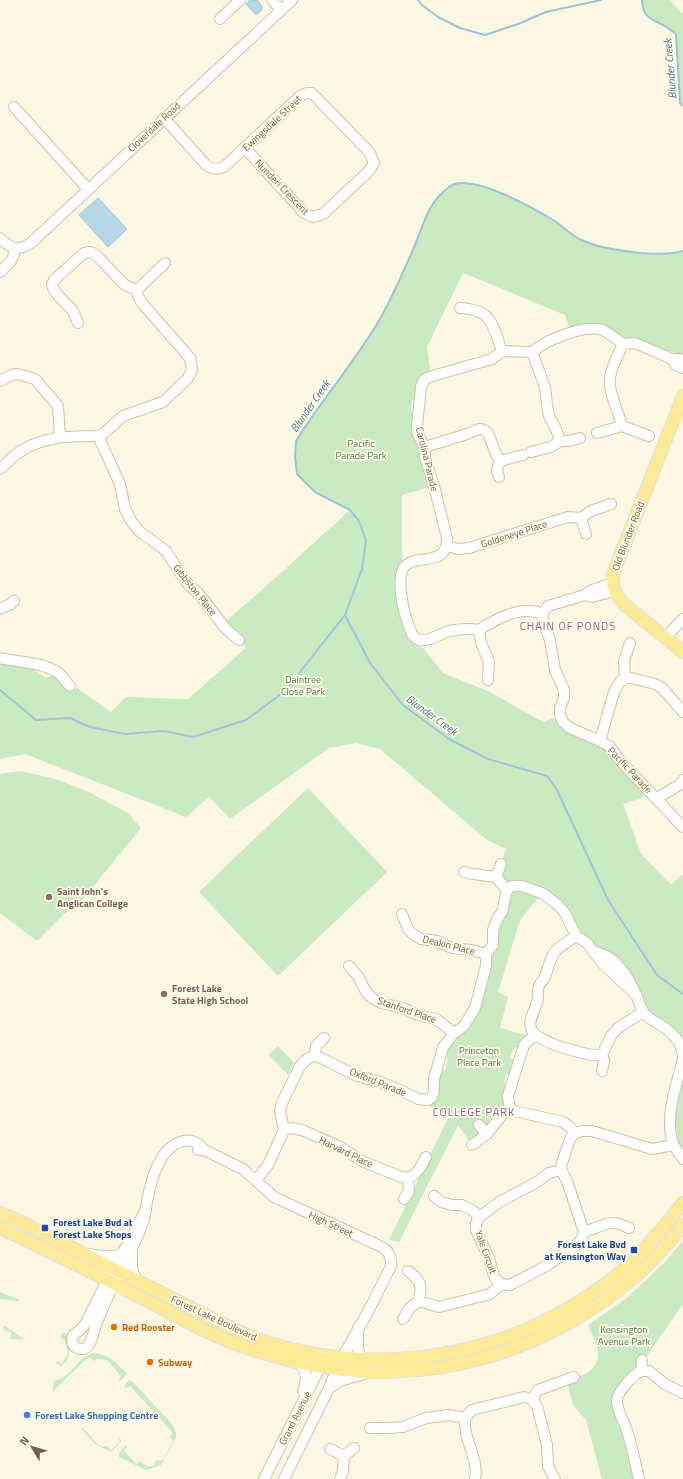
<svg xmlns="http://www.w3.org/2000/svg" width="683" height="1479" font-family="'Titillium Web',sans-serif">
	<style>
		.green { fill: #caeac1; fill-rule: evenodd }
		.water { fill: #b7d6e7; stroke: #9dc4d8 }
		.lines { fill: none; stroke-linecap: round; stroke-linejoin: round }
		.stream { stroke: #9dc4d8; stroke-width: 2 }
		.minor-casing { stroke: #cec1aa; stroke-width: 12 }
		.major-casing { stroke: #e3dfdb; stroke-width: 14 }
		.minor { stroke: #fff; stroke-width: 10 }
		.major { stroke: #fdeb9a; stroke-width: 12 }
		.education-dot { fill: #8d6e63; stroke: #fffbea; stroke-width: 1.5 }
		.transit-dot { fill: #1a4fb4; stroke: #fffbea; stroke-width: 1.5 }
		.food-dot { fill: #e8710a; stroke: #fffbea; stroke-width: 1.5 }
		.shop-dot { fill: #3f7fe0; stroke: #fffbea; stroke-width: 1.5 }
		.labels { text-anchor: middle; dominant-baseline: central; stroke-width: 3.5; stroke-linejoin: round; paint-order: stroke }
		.street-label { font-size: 10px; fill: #756149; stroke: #fffbea }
		.park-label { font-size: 10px; fill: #467b41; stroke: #fffbea }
		.education-label { font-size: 10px; font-weight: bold; fill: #785e54; stroke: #fffbea; text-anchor: start }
		.transit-label { font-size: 10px; font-weight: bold; fill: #164399; stroke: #fffbea; text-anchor: start }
		.food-label { font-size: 10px; font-weight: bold; fill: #c56008; stroke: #fffbea; text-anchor: start }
		.shop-label { font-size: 10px; font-weight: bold; fill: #366cbe; stroke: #fffbea; text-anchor: start }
		.water-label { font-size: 11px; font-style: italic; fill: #447591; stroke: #fffbea }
		.neighbourhood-label { font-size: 11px; letter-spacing: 1px; fill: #8c6092; stroke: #fffbea }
	</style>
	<rect width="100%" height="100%" fill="#fdf8e3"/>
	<g class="green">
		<path d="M642,0H670L683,14V106L680,103L676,34C672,31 667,27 663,25C649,18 643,17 642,0Z"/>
		<path d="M464,182C494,187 530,205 556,222C564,228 572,236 581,239C607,250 656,259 683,251V354L626,342L611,332L570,330L565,315L463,273L427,347L430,368L418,400H412L411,412L417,413L430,487L402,495V560L398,575L416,644L423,648L443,673L490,692L543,722L554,718L607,750L614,756L645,797L623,804L641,854L671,885L683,874V1055L682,1047L648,1017L636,995L602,963L565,913L542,893L520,920L498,992L508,997L500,1028L526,1035H535L523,1046L510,1110L472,1145L458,1125L399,1242L389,1240L449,1116L431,1107L428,1100L443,1047L464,1026L505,894L496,877L506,849L487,840L380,749L356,743L329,748L230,819L209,797L186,817L25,754L0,759V661L33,668L41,675L46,678L55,674L72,692L77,688L111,712L126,697L188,699L246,648L225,622L273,580L350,510C337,501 301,488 297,473C294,463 295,451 296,441L380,320L397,285L416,242L425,217L433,202L451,185ZM514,1047L520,1049L516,1060L510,1058ZM442,1057L448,1058L445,1071L439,1069ZM506,1074L512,1076L510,1085L504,1083Z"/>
		<path d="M21,771L56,779L89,792L128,813L141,828L79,904L64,914L37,941L0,913V774Z"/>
		<path d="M308,788L387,872L278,976L199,892Z"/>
		<path d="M278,1046L294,1063L288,1075L269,1055Z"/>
		<path d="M683,1059V1153L678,1152L670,1113Z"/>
		<path d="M683,1241V1304L618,1397L639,1479H602L586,1420L573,1405L566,1379C573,1377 585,1375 590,1371C606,1358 594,1340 588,1325L627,1298L663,1264Z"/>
		<path d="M0,1292L20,1300L18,1301L0,1299Z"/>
		<path d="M3,1326H5L25,1340L11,1339V1332L4,1330Z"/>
		<path d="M64,1332C67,1336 67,1337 68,1342C69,1353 72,1357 61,1366L56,1363L57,1361L62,1363L68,1354L65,1341L60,1337Z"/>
		<path d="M93,1353C109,1354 117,1363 127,1374L120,1381L118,1380L121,1376L107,1360L97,1359L94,1361L90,1357L84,1361L52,1392L54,1381C71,1378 76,1358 93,1353Z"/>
		<path d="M129,1380L133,1382L173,1425L176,1432V1437L161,1465L146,1470L121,1458L119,1457V1453L126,1445L127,1447L124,1451L137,1464L140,1461C144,1465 147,1467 153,1466L157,1460L160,1461L163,1460L173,1441L170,1437L173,1433L130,1386L126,1388L124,1386L126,1383Z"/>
		<path d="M82,1427L96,1443L102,1447L107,1446L111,1450L120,1442L118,1437L122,1441L111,1452L95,1444L81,1428Z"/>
	</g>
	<g class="water">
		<path d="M250,0H257L262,7L261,11L256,15L246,4Z"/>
		<path d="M98,198L127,229L108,247L79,215Z"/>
	</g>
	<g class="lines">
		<g class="stream">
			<path d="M418,0L422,5L438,17L460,28L485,35L518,24L546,12L601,0"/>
			<path d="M642,0C643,17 649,18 663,25C667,27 672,31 676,34L680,103L683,106"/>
			<path d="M683,251C659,258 601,250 579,239C570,234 563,227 555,221C535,209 469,171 449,187C427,204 425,221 415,245C404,270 393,296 380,319C355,362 322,399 296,441L295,457L297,474L315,492L350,510L359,521L366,541L362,569L345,615L370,663L403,705L449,739L488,759L547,776L557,790L608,900L657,975L683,994"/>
			<path d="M0,690L36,720L70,718L90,727L125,734L164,731L193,737L246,720L285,691L345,615"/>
		</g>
		<defs>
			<g id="minor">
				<path d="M272,0L281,10"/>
				<path d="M220,19L240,0"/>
				<path d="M14,107L88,189"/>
				<path d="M164,118L206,165C212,169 217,170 224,167L300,96L307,93H312L370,153L374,163L369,171L323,214L313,217L304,213L245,148"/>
				<path d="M0,238C11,250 20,251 32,242L292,0"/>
				<path d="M0,272C7,265 16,259 14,248"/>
				<path d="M137,290L165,263"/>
				<path d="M460,308C493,310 492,324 502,351"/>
				<path d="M78,323L73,311L55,292L52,285L54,280L84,253L90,252L95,254L125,285L137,290"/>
				<path d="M532,352L545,387L547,405L549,416L556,429L560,441"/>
				<path d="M672,359L676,365L683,368"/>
				<path d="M0,381L11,375L17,374L35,379L58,406L60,437"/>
				<path d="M622,426C618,410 608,392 610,377C612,366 618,355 623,344"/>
				<path d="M597,433L622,426L649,436"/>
				<path d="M98,436L120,484L125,509L131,521L139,531L165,550L187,583L199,594L226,629L239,640"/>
				<path d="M425,447L467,434L479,429L484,430L488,433L496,454L500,461"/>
				<path d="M531,452L551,447L560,441H569L580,438"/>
				<path d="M0,469C5,465 9,460 14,456C38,436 69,436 98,436L103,434L123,416L163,402L188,378L192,370L190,358L142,303L138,296L137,290"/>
				<path d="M499,477L497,470L500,461L523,455"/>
				<path d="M581,518L586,534"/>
				<path d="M447,546L458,549L469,548L568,517L581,518L591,511L611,504"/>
				<path d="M615,591L592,597L585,595L548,606L542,614L543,621L550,640L555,670L564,690V698L560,708V715L563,722L570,728L600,741L609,746L625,766L683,827"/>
				<path d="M585,595L590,591L612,583"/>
				<path d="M0,609L9,605L14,601"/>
				<path d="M542,614C522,605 497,618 479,630C469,628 459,629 449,631C441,633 429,642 420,640C411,638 410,628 407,621C403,609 395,574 406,565C419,554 447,567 447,538L434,486L425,457V447L418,435L417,426L421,387L424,380L429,377L492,359L502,351L532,352C546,340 585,324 602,330C610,333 616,339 623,344L635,343L672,359H680L683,360"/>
				<path d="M479,630L481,643L489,662L488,680"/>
				<path d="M665,638L683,619"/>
				<path d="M0,658C17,662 42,662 57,672C62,675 66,682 70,686"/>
				<path d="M625,678L624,661L630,643"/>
				<path d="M600,741L614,692L620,682L625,678H631L655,684L662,688L683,712"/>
				<path d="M656,799L679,785L683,780"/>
				<path d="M501,864L496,877L507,890"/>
				<path d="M464,872L473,874L496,877"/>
				<path d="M402,914L408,929L414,935L421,939L437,941L452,948L471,950L486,954"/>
				<path d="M576,936C569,941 559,946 554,953C549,961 548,970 544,979C542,981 540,983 539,986C537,991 538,994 538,998C537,1008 526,1021 532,1031C538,1042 589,1057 602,1055L611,1036L619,1027L643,1012"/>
				<path d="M595,952C598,953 603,954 606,956C620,962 630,981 636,994C639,1001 640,1009 645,1014C648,1018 653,1020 657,1023C670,1030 681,1040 683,1055"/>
				<path d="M349,966L358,976L366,992L372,998L381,1003L403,1008L418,1015L436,1019L454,1033"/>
				<path d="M602,1055L604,1061L602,1071"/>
				<path d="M315,1056L316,1046L324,1038"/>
				<path d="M683,1059C677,1083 664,1118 673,1143C675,1149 680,1154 683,1159"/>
				<path d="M510,1110L563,1122L570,1127L575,1133"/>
				<path d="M479,1125L487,1134"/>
				<path d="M284,1130L292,1128L302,1130L340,1147L364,1162L401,1177L408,1178"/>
				<path d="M472,1145L487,1134L502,1115L510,1110L508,1096L524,1045L535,1035"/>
				<path d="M198,1150H204L243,1169L274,1197L382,1247C389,1251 392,1257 391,1266L369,1310L342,1358"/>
				<path d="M561,1170L549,1173L537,1182L501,1201L479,1217L476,1223V1230L489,1258L494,1276L497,1281L502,1284L510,1285L546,1266L574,1247L581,1240L584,1232L567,1181L561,1170L562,1163L570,1139L575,1133L583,1131H592L652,1149L673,1145"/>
				<path d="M256,1180L268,1165L284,1130L280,1110L282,1103L300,1066L308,1058L315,1056L321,1058L357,1076L380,1082L400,1090L418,1099L428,1100L432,1097L434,1091V1079L443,1047L454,1033L464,1026L475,1008L486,966V954L493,945V930L497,919L502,912L507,890L512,886H522L542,893L558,905L565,913L576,936L587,943L602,963L636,995"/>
				<path d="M434,1196L441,1202L452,1205H462L472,1210L479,1217"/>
				<path d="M404,1199L409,1191L408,1178C418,1174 421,1166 426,1157"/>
				<path d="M145,1211L129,1242L113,1268L86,1323L80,1330L73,1335C70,1344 75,1350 84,1349C93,1344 93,1331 97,1322C104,1305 111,1288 120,1272C128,1256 136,1242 142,1225C145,1218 146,1209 147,1201C151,1181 159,1147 183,1141C191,1139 199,1143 204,1150"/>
				<path d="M584,1232C591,1230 608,1222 613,1223C619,1223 624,1226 629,1228"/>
				<path d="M132,1252V1270L137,1280"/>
				<path d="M88,1254C98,1255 113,1259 122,1253"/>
				<path d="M419,1301L439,1307L490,1294L502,1284"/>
				<path d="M403,1319L410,1308L419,1301C422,1286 422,1281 408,1271"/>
				<path d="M358,1328V1351L362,1358"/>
				<path d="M299,1363C308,1371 307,1381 303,1391"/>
				<path d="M641,1371H649L665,1384L683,1393"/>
				<path d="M329,1388L340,1381L367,1373"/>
				<path d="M532,1399L538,1390L574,1377"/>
				<path d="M370,1428H387L403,1427L426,1418L449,1415L465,1418"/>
				<path d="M330,1449L344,1456L354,1448"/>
				<path d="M264,1479L320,1367"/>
				<path d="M284,1479L329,1388L337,1368"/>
				<path d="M340,1479L343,1471L344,1456"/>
				<path d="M475,1479C479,1460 465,1442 465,1424C464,1418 468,1414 472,1410L524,1397L532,1399L537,1406L547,1445L548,1466L555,1479"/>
				<path d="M639,1479C635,1462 632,1444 626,1428C623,1419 617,1411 617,1401C617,1392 633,1375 641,1371L642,1360"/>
			</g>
			<g id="major">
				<path d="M683,396L614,571C610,585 616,595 625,605L683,652"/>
				<path d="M0,1213L22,1222C71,1248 122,1273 172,1298C202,1313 233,1331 266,1342C391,1381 527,1353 626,1267C647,1248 665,1225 683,1203"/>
				<path d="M0,1228C48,1250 96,1274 144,1299C178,1317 213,1337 250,1349C289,1362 329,1370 370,1372C380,1373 390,1372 400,1371C509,1367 617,1311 683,1225"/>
			</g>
		</defs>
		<use href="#minor" class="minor-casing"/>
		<use href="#major" class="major-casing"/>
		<use href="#minor" class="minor"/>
		<use href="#major" class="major"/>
	</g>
	<g class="education-dot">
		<circle cx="49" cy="897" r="4"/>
		<circle cx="164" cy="994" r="4"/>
	</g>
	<g class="transit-dot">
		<rect x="41" y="1224" width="8" height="8" rx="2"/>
		<rect x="630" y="1246" width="8" height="8" rx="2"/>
	</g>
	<g class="food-dot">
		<circle cx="114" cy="1327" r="4"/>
		<circle cx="150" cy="1362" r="4"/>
	</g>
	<circle class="shop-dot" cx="27" cy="1415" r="4"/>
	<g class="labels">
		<g class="street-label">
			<text transform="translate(272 123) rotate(-43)">Ewingsdale Street</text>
			<text transform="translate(154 127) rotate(-43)">Cloverdale Road</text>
			<text transform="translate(282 187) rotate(46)">Nunderi Crescent</text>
			<text transform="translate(427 459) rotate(76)">Carolina Parade</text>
			<text transform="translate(514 534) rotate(-18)">Goldeneye Place</text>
			<text transform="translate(628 536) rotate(-69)">Old Blunder Road</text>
			<text transform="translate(195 590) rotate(51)">Gibbston Place</text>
			<text transform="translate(630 770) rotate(47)">Pacific Parade</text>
			<text transform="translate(449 945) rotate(14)">Deakin Place</text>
			<text transform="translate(407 1010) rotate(19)">Stanford Place</text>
			<text transform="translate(378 1082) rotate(22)">Oxford Parade</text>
			<text transform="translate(346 1152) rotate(26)">Harvard Place</text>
			<text transform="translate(331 1224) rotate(25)">High Street</text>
			<text transform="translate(486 1252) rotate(70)">Yale Circuit</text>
			<text transform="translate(214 1318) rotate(25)">Forest Lake Boulevard</text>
			<text transform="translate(295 1418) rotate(-63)">Grand Avenue</text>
		</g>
		<g class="park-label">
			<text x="361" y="443">Pacific<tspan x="361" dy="12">Parade Park</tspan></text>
			<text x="303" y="679">Daintree<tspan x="303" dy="12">Close Park</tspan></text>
			<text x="479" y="1050">Princeton<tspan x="479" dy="12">Place Park</tspan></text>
			<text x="624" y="1329">Kensington<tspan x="624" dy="12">Avenue Park</tspan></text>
		</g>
		<g class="education-label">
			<text x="57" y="891">Saint John's<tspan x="57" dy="12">Anglican College</tspan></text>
			<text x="172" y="988">Forest Lake<tspan x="172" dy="12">State High School</tspan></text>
		</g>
		<g class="transit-label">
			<text x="53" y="1222">Forest Lake Bvd at<tspan x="53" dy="12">Forest Lake Shops</tspan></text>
			<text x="626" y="1244" text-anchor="end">Forest Lake Bvd<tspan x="626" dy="12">at Kensington Way</tspan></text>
		</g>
		<g class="food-label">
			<text x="122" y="1327">Red Rooster</text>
			<text x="158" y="1362">Subway</text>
		</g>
		<g class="shop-label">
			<text x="35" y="1415">Forest Lake Shopping Centre</text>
		</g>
		<g class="water-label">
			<text transform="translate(670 69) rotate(-95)">Blunder Creek</text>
			<text transform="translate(310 406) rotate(-55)">Blunder Creek</text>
			<text transform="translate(432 715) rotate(36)">Blunder Creek</text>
		</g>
		<g class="neighbourhood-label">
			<text x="568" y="626">CHAIN OF PONDS</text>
			<text x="474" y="1112">COLLEGE PARK</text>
		</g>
	</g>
	<g transform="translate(32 1447) rotate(308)" stroke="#fffbea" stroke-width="3" paint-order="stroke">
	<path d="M0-3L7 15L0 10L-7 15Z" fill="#756149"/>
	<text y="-6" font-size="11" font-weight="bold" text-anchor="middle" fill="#756149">N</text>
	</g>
</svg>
